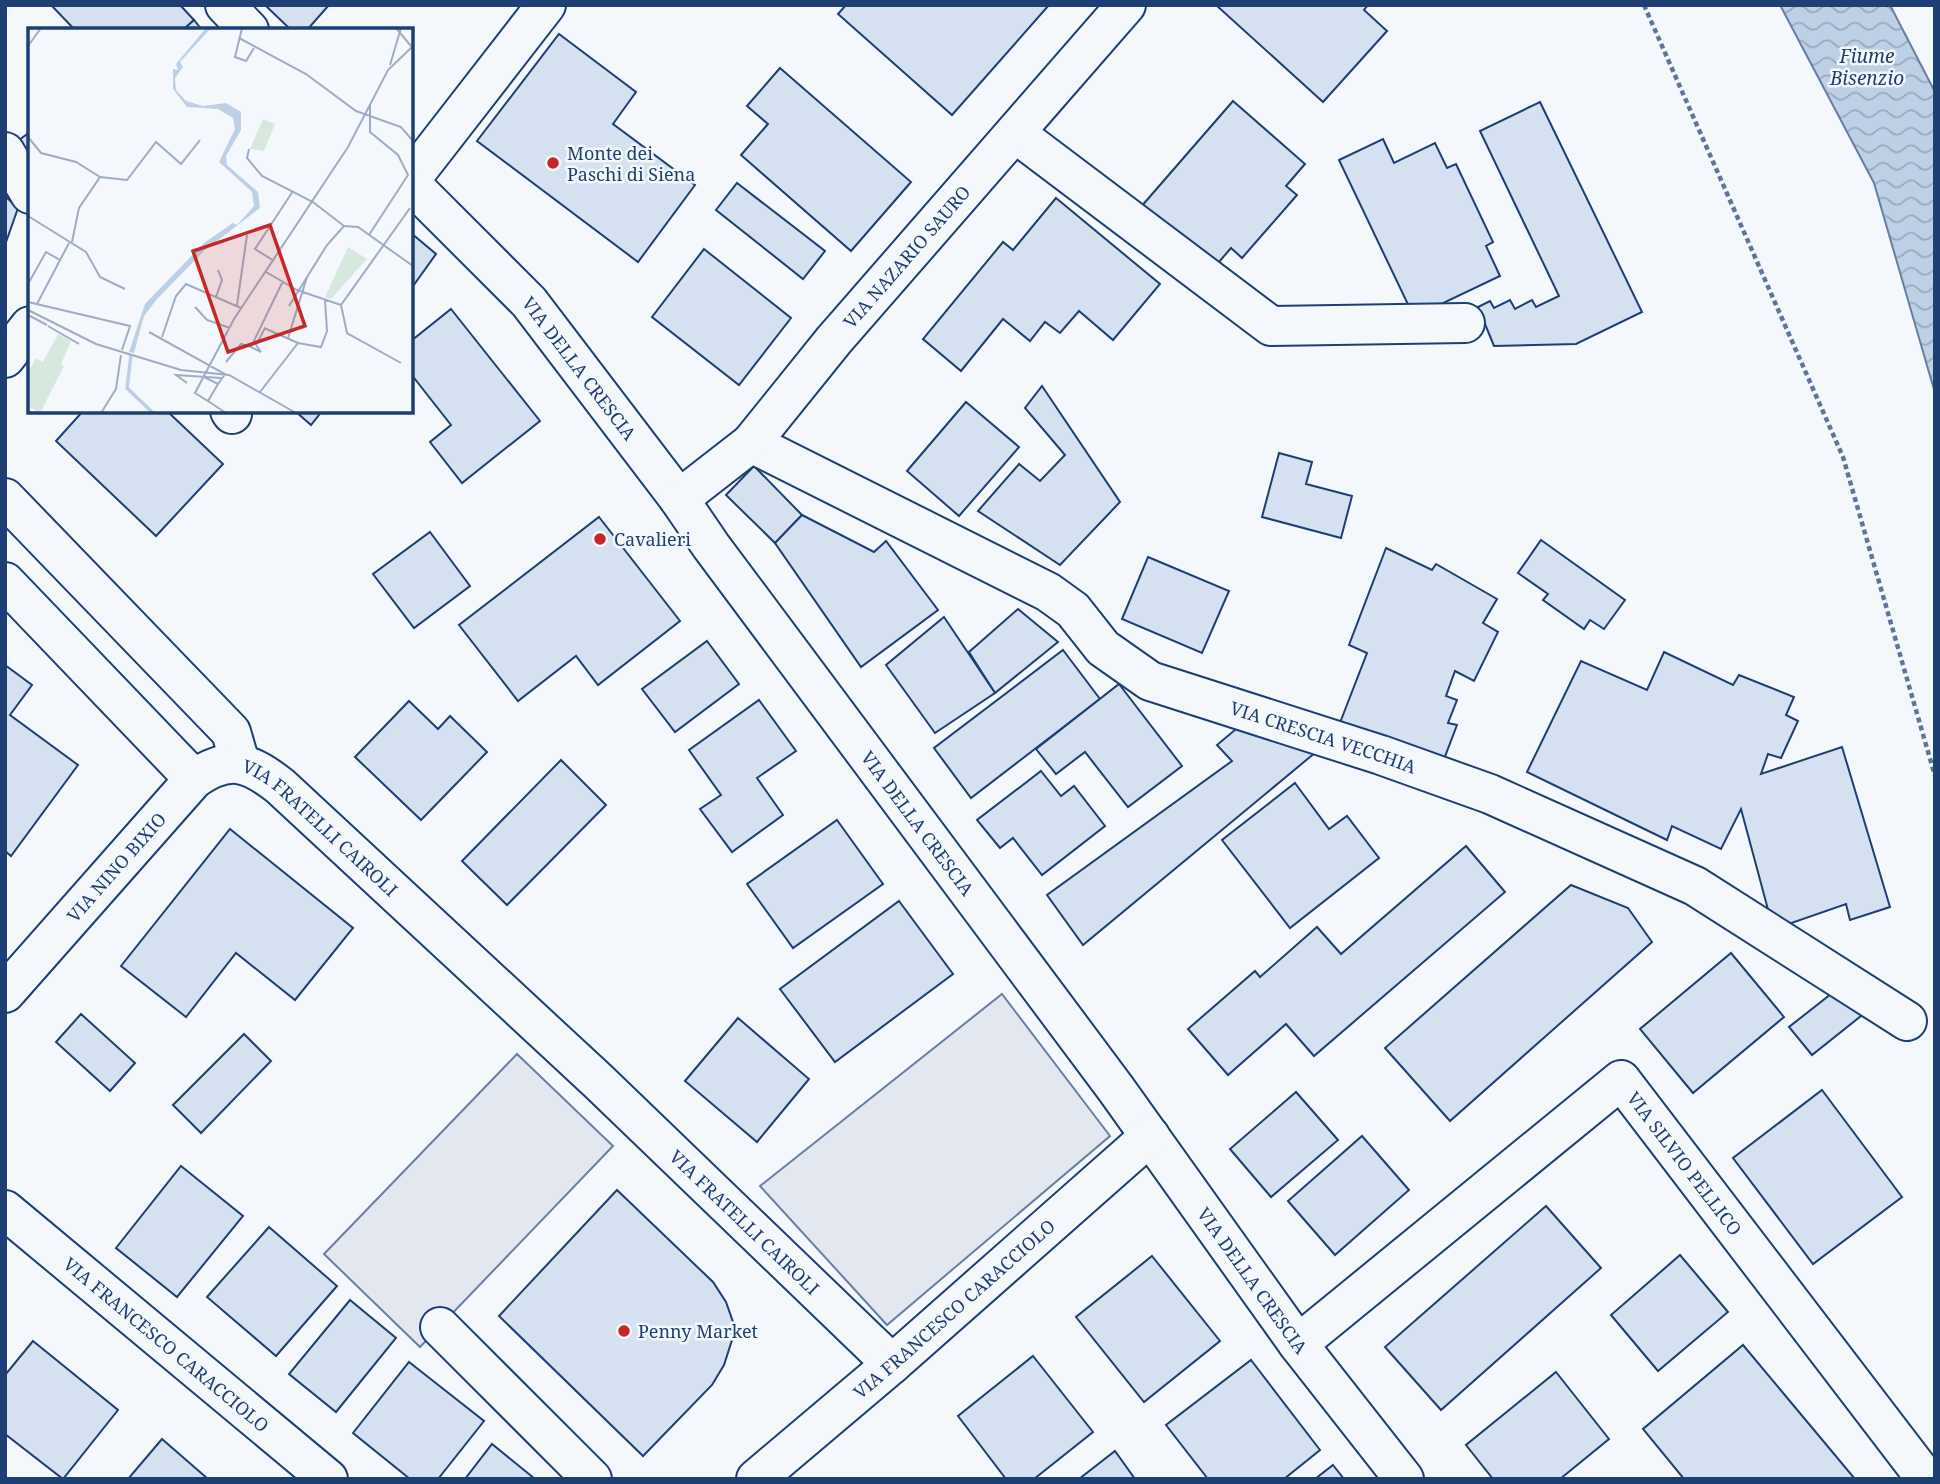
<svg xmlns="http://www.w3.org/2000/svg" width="1940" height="1484" font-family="'Noto Serif',serif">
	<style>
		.parking { fill: #e3e8f0; stroke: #687fa3; stroke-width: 2 }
		.water { fill: url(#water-waves); stroke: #687fa3; stroke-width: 2 }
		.building { fill: #d5e0f0; stroke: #1d3f73; stroke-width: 2 }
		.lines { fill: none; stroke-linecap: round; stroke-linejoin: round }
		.street-casing { stroke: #1d3f73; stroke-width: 42 }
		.path { stroke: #5e769c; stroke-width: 4.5; stroke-dasharray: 5 3.5; stroke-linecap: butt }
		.street { stroke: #f4f7fb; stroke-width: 38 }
		.poi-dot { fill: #c62828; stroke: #f4f7fb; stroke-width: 2.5 }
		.labels { text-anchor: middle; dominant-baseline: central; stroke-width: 5; stroke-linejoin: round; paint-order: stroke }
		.poi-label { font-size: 18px; fill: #1d3f73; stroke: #f4f7fb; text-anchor: start }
		.street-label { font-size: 18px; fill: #1d3f73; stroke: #f4f7fb }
		.water-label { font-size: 19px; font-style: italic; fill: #1d3f73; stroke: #f4f7fb }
		.inset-river { fill: none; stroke: #bed0e5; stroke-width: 3.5 }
		.inset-road { fill: none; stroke: #9eadc5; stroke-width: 2 }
		.view { fill: #c62828; fill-opacity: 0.15; stroke: #c62828; stroke-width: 3.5 }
		.inset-edge { fill: none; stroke: #1d3f73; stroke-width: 3.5 }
	</style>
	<defs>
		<pattern id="water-waves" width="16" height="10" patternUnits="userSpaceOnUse" patternTransform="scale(1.75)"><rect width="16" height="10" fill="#bed0e5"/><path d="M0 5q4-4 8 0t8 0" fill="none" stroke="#9aaabe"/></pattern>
	</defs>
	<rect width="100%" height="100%" fill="#f4f7fb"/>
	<g class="parking">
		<path d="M1002,994L1110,1136L887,1325L760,1186Z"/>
		<path d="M517,1054L613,1146L420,1347L324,1254Z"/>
	</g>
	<path class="water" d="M1780,5H1890L1935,92V393L1874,183Z"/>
	<g class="building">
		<path d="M51,5H180L194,20L183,30H75Z"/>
		<path d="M265,5H329L307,30H291Z"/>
		<path d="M846,5H1049L952,115L838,14Z"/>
		<path d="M1216,5H1368L1364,10L1387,31L1323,102Z"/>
		<path d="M194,20L202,30H183Z"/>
		<path d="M559,34L636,92L613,124L695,185L638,262L477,141Z"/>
		<path d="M780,68L911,182L851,251L741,155L768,124L747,106Z"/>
		<path d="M1233,101L1305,164L1286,186L1297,195L1242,258L1231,248L1212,270L1140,208Z"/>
		<path d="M1540,102L1642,312L1576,344L1494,346L1478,307L1490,301L1494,308L1510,300L1515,309L1532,300L1536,307L1559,296L1480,131Z"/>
		<path d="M30,132V164L15,143Z"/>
		<path d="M1383,139L1394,163L1435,143L1447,168L1456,164L1493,242L1486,246L1500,276L1414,317L1339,160Z"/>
		<path d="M737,183L825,251L803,279L716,210Z"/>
		<path d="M5,196L18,208L5,245Z"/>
		<path d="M1056,198L1160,284L1113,340L1079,311L1060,333L1045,322L1030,341L1003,319L961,371L923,339L1003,242L1013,250Z"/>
		<path d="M411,233L436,254L411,289Z"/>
		<path d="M704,249L791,318L739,385L652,317Z"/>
		<path d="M451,309L540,421L462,483L430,442L451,425L411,374V341Z"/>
		<path d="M1042,386L1120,502L1060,565L978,511L1019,464L1040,481L1065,455L1025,408Z"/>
		<path d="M966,402L1019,447L959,516L907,471Z"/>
		<path d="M83,411H167L223,464L156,536L56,441Z"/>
		<path d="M295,411H322L311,425Z"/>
		<path d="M1279,453L1312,462L1306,484L1352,496L1341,538L1262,517Z"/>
		<path d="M754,466L802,515L775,543L726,495Z"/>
		<path d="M802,515L874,552L886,541L938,610L861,667L775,543Z"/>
		<path d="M599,517L680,621L598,685L576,656L518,701L459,625Z"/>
		<path d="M430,532L470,586L414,628L373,574Z"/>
		<path d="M1541,540L1625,600L1604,629L1590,620L1584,629L1543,600L1548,594L1518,573Z"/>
		<path d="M1386,548L1432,570L1436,564L1497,599L1483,623L1498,632L1474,681L1455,671L1446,696L1457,700L1448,723L1457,725L1441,767L1336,733L1367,653L1349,645Z"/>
		<path d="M1148,557L1229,591L1202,653L1122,619Z"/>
		<path d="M1018,609L1058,642L995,693L969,652Z"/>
		<path d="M944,617L995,693L935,733L886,665Z"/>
		<path d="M707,641L739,684L675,732L642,689Z"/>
		<path d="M1063,650L1100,699L971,798L934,748Z"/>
		<path d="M1664,652L1733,685L1739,675L1794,697L1786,715L1798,721L1781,758L1768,754L1761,774L1842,747L1890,907L1850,920L1846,904L1783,926L1770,917L1741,809L1721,849L1672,826L1667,840L1527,772L1581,661L1647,690Z"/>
		<path d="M5,665L32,685L10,715L78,765L11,856L5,851Z"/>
		<path d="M1119,684L1182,766L1128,807L1085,752L1056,774L1036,749Z"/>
		<path d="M759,700L796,751L757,778L783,815L732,852L700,809L721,795L689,750Z"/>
		<path d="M409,701L438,729L450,716L487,752L421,820L355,757Z"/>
		<path d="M1236,729L1316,752L1083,945L1047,895L1232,761L1217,745Z"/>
		<path d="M561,760L606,805L507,905L462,861Z"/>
		<path d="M1041,771L1061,796L1074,786L1105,826L1042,875L1013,838L1000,848L977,820Z"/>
		<path d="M1295,783L1329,829L1347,816L1379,858L1290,928L1222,840Z"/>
		<path d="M837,820L883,884L793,948L747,884Z"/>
		<path d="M230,829L353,928L295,1000L236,953L186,1017L121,966Z"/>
		<path d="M1466,846L1505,892L1314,1056L1286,1024L1228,1075L1188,1029L1255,971L1260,977L1317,927L1341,954Z"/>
		<path d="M1571,885L1628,908L1652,942L1450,1121L1385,1048Z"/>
		<path d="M899,901L953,974L835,1062L780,989Z"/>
		<path d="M1731,953L1784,1017L1693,1093L1640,1029Z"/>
		<path d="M1831,994L1866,1012L1812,1055L1789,1027Z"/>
		<path d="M81,1014L135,1063L110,1091L56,1042Z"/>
		<path d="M738,1018L809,1079L757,1142L685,1081Z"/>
		<path d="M244,1034L271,1061L201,1133L173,1105Z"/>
		<path d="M1822,1090L1902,1197L1813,1264L1733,1158Z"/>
		<path d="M1296,1092L1338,1140L1271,1197L1230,1149Z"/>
		<path d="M1362,1136L1409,1190L1335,1255L1288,1201Z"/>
		<path d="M181,1166L243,1216L177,1297L116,1248Z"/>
		<path d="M617,1190L713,1282L726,1302L733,1322L732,1340L724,1365L712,1385L643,1456L499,1316Z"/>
		<path d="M1546,1206L1601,1268L1441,1410L1385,1347Z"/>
		<path d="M269,1227L337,1286L276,1356L207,1297Z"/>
		<path d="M1680,1255L1728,1312L1658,1371L1611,1315Z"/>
		<path d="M1152,1256L1220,1341L1144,1402L1076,1317Z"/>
		<path d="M350,1300L396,1338L336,1412L289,1374Z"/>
		<path d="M33,1341L118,1410L63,1479L5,1434V1375Z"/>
		<path d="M1743,1345L1855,1479H1684L1643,1429Z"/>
		<path d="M1033,1356L1093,1432L1034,1479H1006L958,1416Z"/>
		<path d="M1251,1360L1320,1450L1284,1479H1208L1166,1425Z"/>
		<path d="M409,1362L484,1421L438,1479H410L353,1433Z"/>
		<path d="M1556,1372L1609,1439L1560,1479H1493L1466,1445Z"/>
		<path d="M162,1439L208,1479H128Z"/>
		<path d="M492,1444L535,1479H465Z"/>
		<path d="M1115,1451L1135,1479H1079Z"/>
		<path d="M1333,1465L1344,1479H1315Z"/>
	</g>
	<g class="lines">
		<defs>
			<g id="street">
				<path d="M225,5L249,30"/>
				<path d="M1015,133L1271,326L1465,323"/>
				<path d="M5,152L30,194"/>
				<path d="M411,179L546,5"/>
				<path id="s1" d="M411,184L529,302L679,499L711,546L1116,1089L1298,1344L1404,1479"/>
				<path d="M5,358L30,326"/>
				<path d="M230,411L232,414"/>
				<path id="s2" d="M751,443L1048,592L1073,610L1103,648L1150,681L1381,755L1490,794L1695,886L1907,1021"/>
				<path d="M5,498L231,732L240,763"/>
				<path id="s3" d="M679,499L751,443L834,340L1126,5"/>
				<path d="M5,582L194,779"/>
				<path id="s4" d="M5,993L194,779C229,755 248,761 280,786L598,1081L892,1364"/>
				<path id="s5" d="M5,1210L328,1479"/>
				<path d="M440,1327L592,1479"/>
				<path id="s6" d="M1298,1344L1621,1080L1926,1479"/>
				<path id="s7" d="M756,1479L892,1364L1150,1136"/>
			</g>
		</defs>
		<use href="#street" class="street-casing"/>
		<path class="path" d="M1644,5L1843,457L1935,776"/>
		<use href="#street" class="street"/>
	</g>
	<g class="poi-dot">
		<circle cx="553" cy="163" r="7"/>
		<circle cx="600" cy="539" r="7"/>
		<circle cx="624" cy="1331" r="7"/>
	</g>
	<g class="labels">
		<g class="poi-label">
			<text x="567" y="153">Monte dei<tspan x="567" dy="21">Paschi di Siena</tspan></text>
			<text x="614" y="539">Cavalieri</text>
			<text x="638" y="1331">Penny Market</text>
		</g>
		<g class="street-label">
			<text stroke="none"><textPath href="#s3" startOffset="334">VIA NAZARIO SAURO</textPath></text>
			<text stroke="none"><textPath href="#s1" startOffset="250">VIA DELLA CRESCIA</textPath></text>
			<text stroke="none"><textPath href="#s2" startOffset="651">VIA CRESCIA VECCHIA</textPath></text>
			<text stroke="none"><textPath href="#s1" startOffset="817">VIA DELLA CRESCIA</textPath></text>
			<text stroke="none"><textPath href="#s4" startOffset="438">VIA FRATELLI CAIROLI</textPath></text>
			<text stroke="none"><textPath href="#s4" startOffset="168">VIA NINO BIXIO</textPath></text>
			<text stroke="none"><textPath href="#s6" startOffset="522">VIA SILVIO PELLICO</textPath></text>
			<text stroke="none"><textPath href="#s4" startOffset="1018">VIA FRATELLI CAIROLI</textPath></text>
			<text stroke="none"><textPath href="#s1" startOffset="1384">VIA DELLA CRESCIA</textPath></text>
			<text stroke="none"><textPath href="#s7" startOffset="261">VIA FRANCESCO CARACCIOLO</textPath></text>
			<text stroke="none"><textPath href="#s5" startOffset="210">VIA FRANCESCO CARACCIOLO</textPath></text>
		</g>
		<g class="water-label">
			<text x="1867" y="56">Fiume<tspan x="1867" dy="22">Bisenzio</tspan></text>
		</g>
	</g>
	<g transform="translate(28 28)">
		<rect width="385" height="385" fill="#f4f7fb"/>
		<path d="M320,219L339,231L303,271L297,269ZM30,306L43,313L33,336L36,338L12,385L0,378V345L8,330L15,334Z" fill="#d7e8df"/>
		<path d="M235,91L247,96L236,123L222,121Z" fill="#d7e8df"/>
		<path d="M178,0H183L152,34L155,39L147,50L148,62L158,73L175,78L198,75L213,84V102L198,128L199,137L230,164L232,180L176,223L129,271L116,288L106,325L101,324L117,276L176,215L205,195L209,197L226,178L224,164L191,134L207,101L205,90L190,81L159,79L145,61V41L150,42L148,36Z" fill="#bed0e5"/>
		<path class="inset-river" d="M103,327L99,360L125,385"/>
		<path class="inset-road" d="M214,0L207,29L218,33L226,20M368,0L383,18M211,10L278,46L328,83L373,99L385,113M0,18L13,0M362,37L373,0M0,109L13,125L48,134L72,149L51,180L44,214M221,121L219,130L234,148L285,174L316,198M72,149L99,152L128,114L153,136L172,112M0,188L58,224L72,249L97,261M316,198L330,199L385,238M341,207L380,147L370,127L342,104V77M246,233L227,221L265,163M238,244L269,262L313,277M0,256L18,224L32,232M188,269L194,252L190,242M0,274L102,298L94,322M9,276L41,215M209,277L219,207M261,278L299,217L316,198M167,279L179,292L202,300M0,282L68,316L153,342L201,347L268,385M0,287L19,297M20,298L51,316M236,300L270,315M237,300L228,317L233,324L223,319L255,253M121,304L197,346L190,356L176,349M134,309L148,268L158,256L213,280M260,310L279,249M198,334L213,316L223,319M373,335L319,305L313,277L382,180M159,355L148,347L193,350M190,356L180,373L167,365L206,291L320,119L360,42L385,18M232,364L270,315L293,319L299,303L297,272M180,373L198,385M73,385L88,361L93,327"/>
		<path class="view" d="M242,197L277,298L200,324L165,223Z"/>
		<rect width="385" height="385" class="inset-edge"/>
	</g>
	<rect width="1940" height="1484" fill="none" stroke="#1d3f73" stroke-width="14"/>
</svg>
